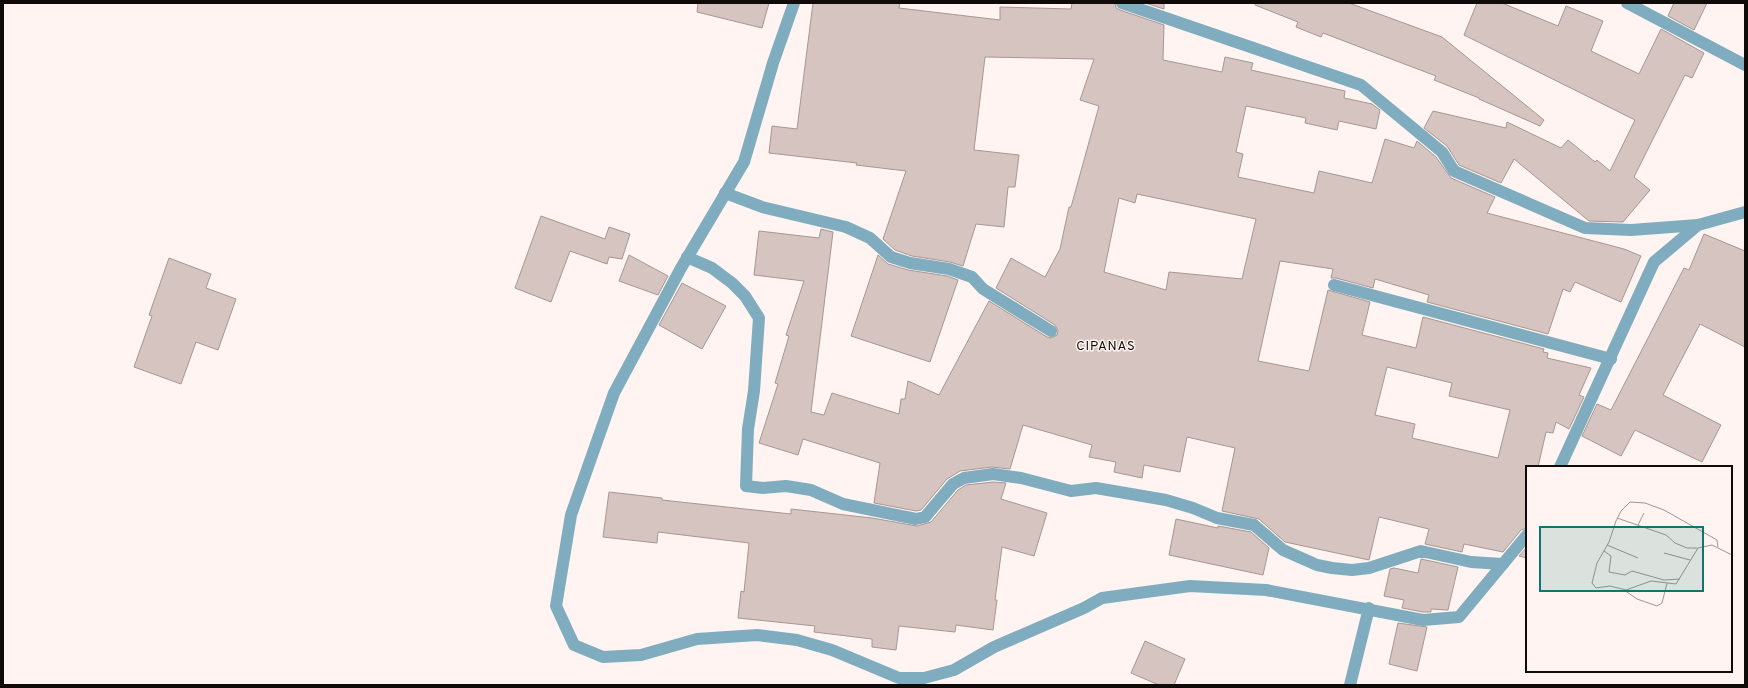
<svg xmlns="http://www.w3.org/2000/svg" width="1748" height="688" font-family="Overpass,sans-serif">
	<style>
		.building { fill: #d5c4bf; stroke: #a79691; fill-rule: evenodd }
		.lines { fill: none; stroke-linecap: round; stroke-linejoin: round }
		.minor { stroke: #7fadbf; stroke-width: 12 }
		.labels { text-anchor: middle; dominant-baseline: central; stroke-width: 3; stroke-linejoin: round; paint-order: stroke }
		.quarter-label { font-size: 13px; letter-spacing: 1px; fill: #100a09; stroke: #fff4f1 }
		.inset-road { fill: none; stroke: #9f9694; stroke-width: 1 }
		.view { fill: #0f766e; fill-opacity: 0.15; stroke: #0f766e; stroke-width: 2 }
		.inset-edge { fill: none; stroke: #100a09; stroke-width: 2 }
	</style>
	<rect width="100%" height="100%" fill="#fff4f1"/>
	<g class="building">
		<path d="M698,3H769L762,28L697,12Z"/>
		<path d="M813,3H900L899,8L1000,20V7L1071,9L1072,3H1115L1116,8L1120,10L1164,25L1163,60L1222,72L1225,57L1253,63L1251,70L1345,91L1344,98L1372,104L1380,110L1376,129L1339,121L1337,130L1305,123L1306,118L1246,106L1236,152L1243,154L1238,177L1314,193L1319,171L1372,183L1385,139L1414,148L1417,141L1436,157L1451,178L1495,197L1487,213L1624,249L1641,256L1621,302L1575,282L1570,292L1563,289L1548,334L1427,302L1429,295L1375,279L1373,288L1336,278H1331L1333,269L1280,261L1258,361L1309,371L1328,290L1370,302L1362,335L1416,348L1423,317L1544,349L1543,352L1548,353L1547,358L1591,368L1579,395L1584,397L1569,429L1556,422L1553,433L1546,432L1538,467H1527V528L1521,530L1503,552L1464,544L1462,552L1425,544L1429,529L1379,517L1369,560L1285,542L1259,519L1222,511L1235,448L1187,437L1180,472L1144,465L1142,478L1114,472L1116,462L1089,457L1092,445L1023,425L1010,469L992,467L960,471L947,479L921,510L916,511L874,503L880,463L803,439L798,455L759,443L778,384L775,383L789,336L786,335L804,281L754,275L759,231L819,238L821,229L833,232L811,412L824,415L832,393L899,414L901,399H905L908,381L939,395L989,301L1047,337L1051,338L1057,335L1058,331L1055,325L996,288L1011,258L1045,277L1060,249L1069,207H1071L1099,106L1080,100L1094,59L985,57L974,150L1019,155L1015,187H1008L1004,227L976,224L963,266L950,262L912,256L895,250L883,239L906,171L856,165L857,163L769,153L772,126L797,129ZM1137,194L1256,219L1242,279L1169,272L1166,290L1104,272L1119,198L1135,203ZM1387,367L1452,383L1449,396L1510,410L1498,458L1412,438L1415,424L1375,415Z"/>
		<path d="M1145,3H1164V9Z"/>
		<path d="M1255,3H1349L1442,37L1544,120L1540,126L1479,99V98L1434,80L1436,76L1323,33L1321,37L1296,27L1298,22L1255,5Z"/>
		<path d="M1477,3H1502L1558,26L1566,6L1603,21L1591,51L1639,74L1661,29L1704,53L1692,78L1685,75L1634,177L1650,190L1623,222L1589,221L1514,159L1501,183L1459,165L1447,146L1424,128L1433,111L1506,128L1507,122L1561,148L1568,140L1595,162L1597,160L1610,171L1635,120L1464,35Z"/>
		<path d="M1674,3H1707L1694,30L1668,16Z"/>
		<path d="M541,216L605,239L609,227L630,234L622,259L609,257L607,264L570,251L551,302L515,288Z"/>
		<path d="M1704,234L1745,251V347L1700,324L1663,395L1721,425L1702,462L1635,430L1621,456L1582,436L1597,404L1611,410L1684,268L1689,270Z"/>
		<path d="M629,255L668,276L658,295L619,281Z"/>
		<path d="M878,255L888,264L908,270L947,276L958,280L930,362L851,336Z"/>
		<path d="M169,258L211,274L206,288L236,299L218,350L196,342L181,384L134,367L152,316L149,315Z"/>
		<path d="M682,283L726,306L702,349L659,325Z"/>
		<path d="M993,482L1006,483L1001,499L1047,513L1034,556L1002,547L995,600H997L993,630L956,625L955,632L899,626L896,650L872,647V639L814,632L815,626L738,618L741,591L744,592L749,543L658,532L657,543L603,537L609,492L662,498V500L791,514V509L872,518L917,526L931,522L958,490L966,485Z"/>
		<path d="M1176,519L1218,528V526L1251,532L1269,548L1263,575L1169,555Z"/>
		<path d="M1527,547V558L1519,556Z"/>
		<path d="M1421,559L1458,567L1448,610L1431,609V612H1423L1402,608L1404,600L1384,596L1390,569L1394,568L1418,573Z"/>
		<path d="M1398,623L1427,627L1417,671L1389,664Z"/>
		<path d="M1145,641L1185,659L1174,685H1159L1131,673Z"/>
	</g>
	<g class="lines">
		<g class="minor">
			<path d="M794,3L773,63L744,162L681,268L614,393L571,515L556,606L574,645L603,657L641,655L697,639L757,635L797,640L832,650L899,678H924L954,670L994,647L1084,608L1102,598L1190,586L1266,590L1423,620L1459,617L1527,535"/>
			<path d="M1122,3L1361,85L1442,152L1454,171L1585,228L1631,230L1698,225"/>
			<path d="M1627,3L1745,65"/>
			<path d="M725,193L762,207L846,227L870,238L891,257L910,263L949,269L972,277L983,289L1051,331"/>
			<path d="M687,257L712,268L732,283L745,296L759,318L754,391L748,429L746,486L763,488L786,486L811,490L843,504L916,519L925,517L953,484L964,478L993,474L1021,478L1071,491L1096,488L1166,500L1193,508L1217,518L1254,525L1283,550L1317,565L1332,568L1352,570L1369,568L1421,551L1471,562L1503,564"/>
			<path d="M1334,285L1611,359"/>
			<path d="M1560,467L1654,262L1698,225L1745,212"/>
			<path d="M1350,685L1369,608"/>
		</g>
	</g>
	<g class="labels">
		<g class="quarter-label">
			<text x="1106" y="347">CIPANAS</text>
		</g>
	</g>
	<g transform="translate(1526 466)">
		<rect width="206" height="206" fill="#fff4f1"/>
		<path class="inset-road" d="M91,52L140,69L149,77L161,82H171M112,59L118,47M81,79L112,92M192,81L191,74L138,44L119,37L104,36L95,45L90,55L83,76L71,97L66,117L70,122L84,120L100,124L125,115L150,118L172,82L186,79L206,89M78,85L85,90L83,106L99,109L106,105L138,114L154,113M138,87L164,94M98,124L111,133L131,140L136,137L141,117"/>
		<path class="view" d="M14,61H177V125H14Z"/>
		<rect width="206" height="206" class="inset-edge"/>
	</g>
	<rect width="1748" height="688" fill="none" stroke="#100a09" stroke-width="8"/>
</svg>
